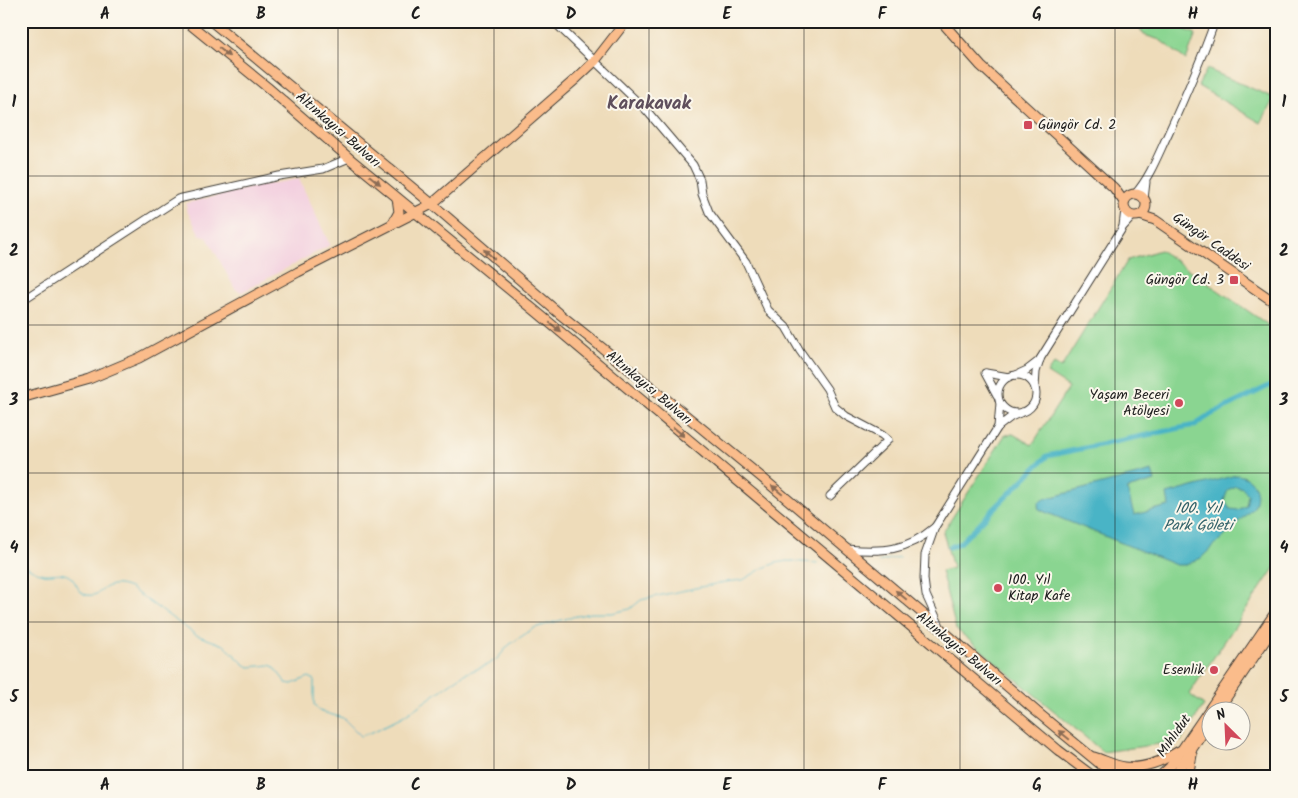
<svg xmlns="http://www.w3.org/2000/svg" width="1298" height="798" font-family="Kalam,sans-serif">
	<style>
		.built { fill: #f3cfdf }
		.green { fill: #8ad591; stroke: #537856 }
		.water { fill: #49b4c6; stroke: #326871; fill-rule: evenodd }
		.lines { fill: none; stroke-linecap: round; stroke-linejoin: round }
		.stream { stroke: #49b4c6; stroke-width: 1 }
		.canal { stroke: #49b4c6; stroke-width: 5 }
		.minor-casing { stroke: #3c3934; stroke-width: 9 }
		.major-casing { stroke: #3c3934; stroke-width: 11 }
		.minor { stroke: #fff; stroke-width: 7 }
		.major { stroke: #fabc8b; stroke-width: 9 }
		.oneway { fill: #8b6c54 }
		.grid { fill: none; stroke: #1c1c1c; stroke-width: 1; stroke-opacity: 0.55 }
		.poi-dot { fill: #d1495b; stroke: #fbf7ec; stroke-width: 2 }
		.labels { text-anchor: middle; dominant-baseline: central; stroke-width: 4; stroke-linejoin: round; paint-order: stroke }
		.poi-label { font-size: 14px; fill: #1c1c1c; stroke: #fbf7ec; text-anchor: end }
		.street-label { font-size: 14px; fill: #1c1c1c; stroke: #fbf7ec }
		.water-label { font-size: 15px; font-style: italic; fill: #306068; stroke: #fbf7ec }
		.district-label { font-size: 19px; font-weight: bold; fill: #5f4f5c; stroke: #fbf7ec }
		.neatline { fill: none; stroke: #1c1c1c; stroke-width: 2 }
		.grid-label { font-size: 16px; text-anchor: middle; font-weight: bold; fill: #1c1c1c }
	</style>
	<rect width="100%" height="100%" fill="#fbf7ec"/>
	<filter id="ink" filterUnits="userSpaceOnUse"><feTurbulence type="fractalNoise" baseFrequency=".02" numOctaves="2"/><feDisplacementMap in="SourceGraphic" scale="10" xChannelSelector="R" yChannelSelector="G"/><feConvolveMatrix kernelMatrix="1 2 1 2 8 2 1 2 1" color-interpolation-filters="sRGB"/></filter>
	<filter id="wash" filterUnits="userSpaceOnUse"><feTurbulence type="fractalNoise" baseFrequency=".0096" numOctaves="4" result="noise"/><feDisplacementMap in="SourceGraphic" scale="20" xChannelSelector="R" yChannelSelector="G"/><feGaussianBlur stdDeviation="1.12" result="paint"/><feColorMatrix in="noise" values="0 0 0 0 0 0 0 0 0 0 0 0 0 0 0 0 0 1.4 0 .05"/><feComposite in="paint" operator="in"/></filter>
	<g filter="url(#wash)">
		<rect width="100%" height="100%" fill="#eedcba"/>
		<path class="built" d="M299,179L330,245L242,292L235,289L207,237L200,235L186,209L187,203L257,186Z"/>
		<g class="green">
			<path d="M1135,21H1164L1196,34L1186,60L1160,40L1144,35Z"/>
			<path d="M1207,69L1274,98L1261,123L1198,86Z"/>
			<path d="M1160,250L1277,331V564L1189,694L1204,705L1181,741L1103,752L956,629L941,571L953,568L943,532L1005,435L1013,434L1032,445L1069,387L1047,373L1054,364L1061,368L1128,260Z"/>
		</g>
		<path class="water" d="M1152,471L1155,481L1127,489L1134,515L1169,506L1167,494L1236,475C1254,476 1261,492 1254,507L1201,558L1186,565H1176L1040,510L1038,507L1039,502L1044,499ZM1235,486L1243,488L1248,495L1246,506L1238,510L1230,509L1224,500L1228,490Z"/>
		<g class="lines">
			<g class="stream">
				<path d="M878,562L899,557"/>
				<path d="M21,564C28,567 35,572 43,574C52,575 61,571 69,576C77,581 77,593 87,595C104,598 102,577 130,588L196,635L224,645L244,664L249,667L270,665L274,667L286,683L292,684L309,677L314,680V704L319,711L343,718L361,736L370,733L403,717L464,674L485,666L497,659L509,645L534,628L572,617L591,613H612L630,609L641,600L662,595L725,582L743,580L763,568L776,563L787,561L817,563"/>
			</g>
			<path class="canal" d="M950,547L960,543L1047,456L1195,425L1212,414L1277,382"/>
		</g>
	</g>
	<g filter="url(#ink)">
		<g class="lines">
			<defs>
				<g id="minor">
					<path d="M553,21L647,111L693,165L700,180L702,194L709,212L746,262L768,310L786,327L800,351L827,389L835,407L846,416L882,435L888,440L830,496"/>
					<path d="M1135,194C1150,177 1158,155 1168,134C1185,97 1201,60 1215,21"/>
					<path d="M1144,199L1146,182"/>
					<path d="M1123,226L1125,210"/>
					<path d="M21,301L178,199L279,176L323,169L349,158"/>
					<path d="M985,373L997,395"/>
					<path d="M986,373L1009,377"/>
					<path d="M1016,375L1027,370L1040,360"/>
					<circle cx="1017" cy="394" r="19"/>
					<path d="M1035,388L1036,372L1040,359L1123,227L1133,216"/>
					<path d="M998,427L1000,403"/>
					<path d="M846,549C882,552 906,552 935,527"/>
					<path d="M940,626L926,595L924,579L925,555L935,527L998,427L1011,417L1022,412"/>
				</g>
				<g id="major">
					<path d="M186,21L267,87L349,158L538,313L1058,750L1094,777"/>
					<path d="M211,21L432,204L561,315L650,386L760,476L941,629L1037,712L1116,777"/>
					<path d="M941,21L981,66L1114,188L1124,202"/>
					<circle cx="1135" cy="205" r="11"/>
					<path d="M1140,215L1155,220L1277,304"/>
					<path d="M393,223L399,212L397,198"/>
					<path d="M21,398L89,379L139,358L298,272L432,204L577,78L595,61L626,21"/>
					<path d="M1218,710L1277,623"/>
					<path d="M1094,757C1104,760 1115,766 1125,767C1144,769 1163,761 1179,751"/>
					<path d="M1159,777L1170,767L1189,739L1277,610"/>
					<path d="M1177,777L1180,767L1210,722"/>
					<path d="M1188,777L1192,755"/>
				</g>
			</defs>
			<use href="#minor" class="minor-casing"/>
			<use href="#major" class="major-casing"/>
			<use href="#minor" class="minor"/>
			<use href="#major" class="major"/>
		</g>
		<defs><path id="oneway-solid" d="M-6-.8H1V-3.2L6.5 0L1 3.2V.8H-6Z" transform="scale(1.25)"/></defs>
		<g class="oneway">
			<use href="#oneway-solid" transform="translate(224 52) rotate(40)"/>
			<use href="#oneway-solid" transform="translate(375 180) rotate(39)"/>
			<use href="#oneway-solid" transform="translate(489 254) rotate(-139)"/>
			<use href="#oneway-solid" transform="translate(555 327) rotate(40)"/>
			<use href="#oneway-solid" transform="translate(679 432) rotate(40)"/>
			<use href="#oneway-solid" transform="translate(777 490) rotate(-140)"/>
			<use href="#oneway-solid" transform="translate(901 595) rotate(-140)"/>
			<use href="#oneway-solid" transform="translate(1064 735) rotate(-141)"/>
		</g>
	</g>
	<path class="grid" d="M183,21V777M338,21V777M494,21V777M649,21V777M804,21V777M960,21V777M1115,21V777M21,176H1277M21,325H1277M21,473H1277M21,622H1277"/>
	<g class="poi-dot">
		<rect x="1023" y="120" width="10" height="10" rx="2.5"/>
		<rect x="1229" y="275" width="10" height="10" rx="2.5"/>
		<circle cx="1179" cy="403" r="5"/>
		<circle cx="998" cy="588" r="5"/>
		<circle cx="1214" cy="670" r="5"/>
	</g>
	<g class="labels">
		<g class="poi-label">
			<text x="1038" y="125" text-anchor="start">Güngör Cd. 2</text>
			<text x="1224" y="280">Güngör Cd. 3</text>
			<text x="1169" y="395">Yaşam Beceri<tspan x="1169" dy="16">Atölyesi</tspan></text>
			<text x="1008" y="580" text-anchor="start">100. Yıl<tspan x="1008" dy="16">Kitap Kafe</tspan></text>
			<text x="1204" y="670">Esenlik</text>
		</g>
		<g class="street-label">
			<text transform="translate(338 130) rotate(41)">Altınkayısı Bulvarı</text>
			<text transform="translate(1211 242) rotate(35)">Güngör Caddesi</text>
			<text transform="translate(649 388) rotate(40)">Altınkayısı Bulvarı</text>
			<text transform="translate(959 649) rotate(40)">Altınkayısı Bulvarı</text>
			<text transform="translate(1174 736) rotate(-55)">Mıhlıdut</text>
		</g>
		<g class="water-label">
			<text x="1198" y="509">100. Yıl<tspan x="1198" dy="17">Park Göleti</tspan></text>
		</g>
		<g class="district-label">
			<text x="649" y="104">Karakavak</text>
		</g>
	</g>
	<rect width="1298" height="798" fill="none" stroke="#fbf7ec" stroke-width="55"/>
	<g transform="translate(1226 726) rotate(336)"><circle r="24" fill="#fbf7ec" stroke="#a29f99"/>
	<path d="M0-4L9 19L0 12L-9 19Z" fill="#d1495b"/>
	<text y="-8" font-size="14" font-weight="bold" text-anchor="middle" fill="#1c1c1c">N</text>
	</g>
	<rect x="28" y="28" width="1242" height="742" class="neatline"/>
	<g class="grid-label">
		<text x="105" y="19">A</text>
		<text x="261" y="19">B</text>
		<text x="416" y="19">C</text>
		<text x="571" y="19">D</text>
		<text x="727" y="19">E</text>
		<text x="882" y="19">F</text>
		<text x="1037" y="19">G</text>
		<text x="1193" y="19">H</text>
		<text x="14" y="107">1</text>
		<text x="1284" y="107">1</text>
		<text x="14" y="256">2</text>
		<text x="1284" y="256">2</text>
		<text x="14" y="405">3</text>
		<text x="1284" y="405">3</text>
		<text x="14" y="553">4</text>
		<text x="1284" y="553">4</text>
		<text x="14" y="702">5</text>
		<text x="1284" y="702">5</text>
		<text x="105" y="790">A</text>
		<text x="261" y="790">B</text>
		<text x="416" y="790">C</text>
		<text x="571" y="790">D</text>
		<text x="727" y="790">E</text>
		<text x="882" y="790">F</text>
		<text x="1037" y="790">G</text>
		<text x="1193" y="790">H</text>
	</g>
</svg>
